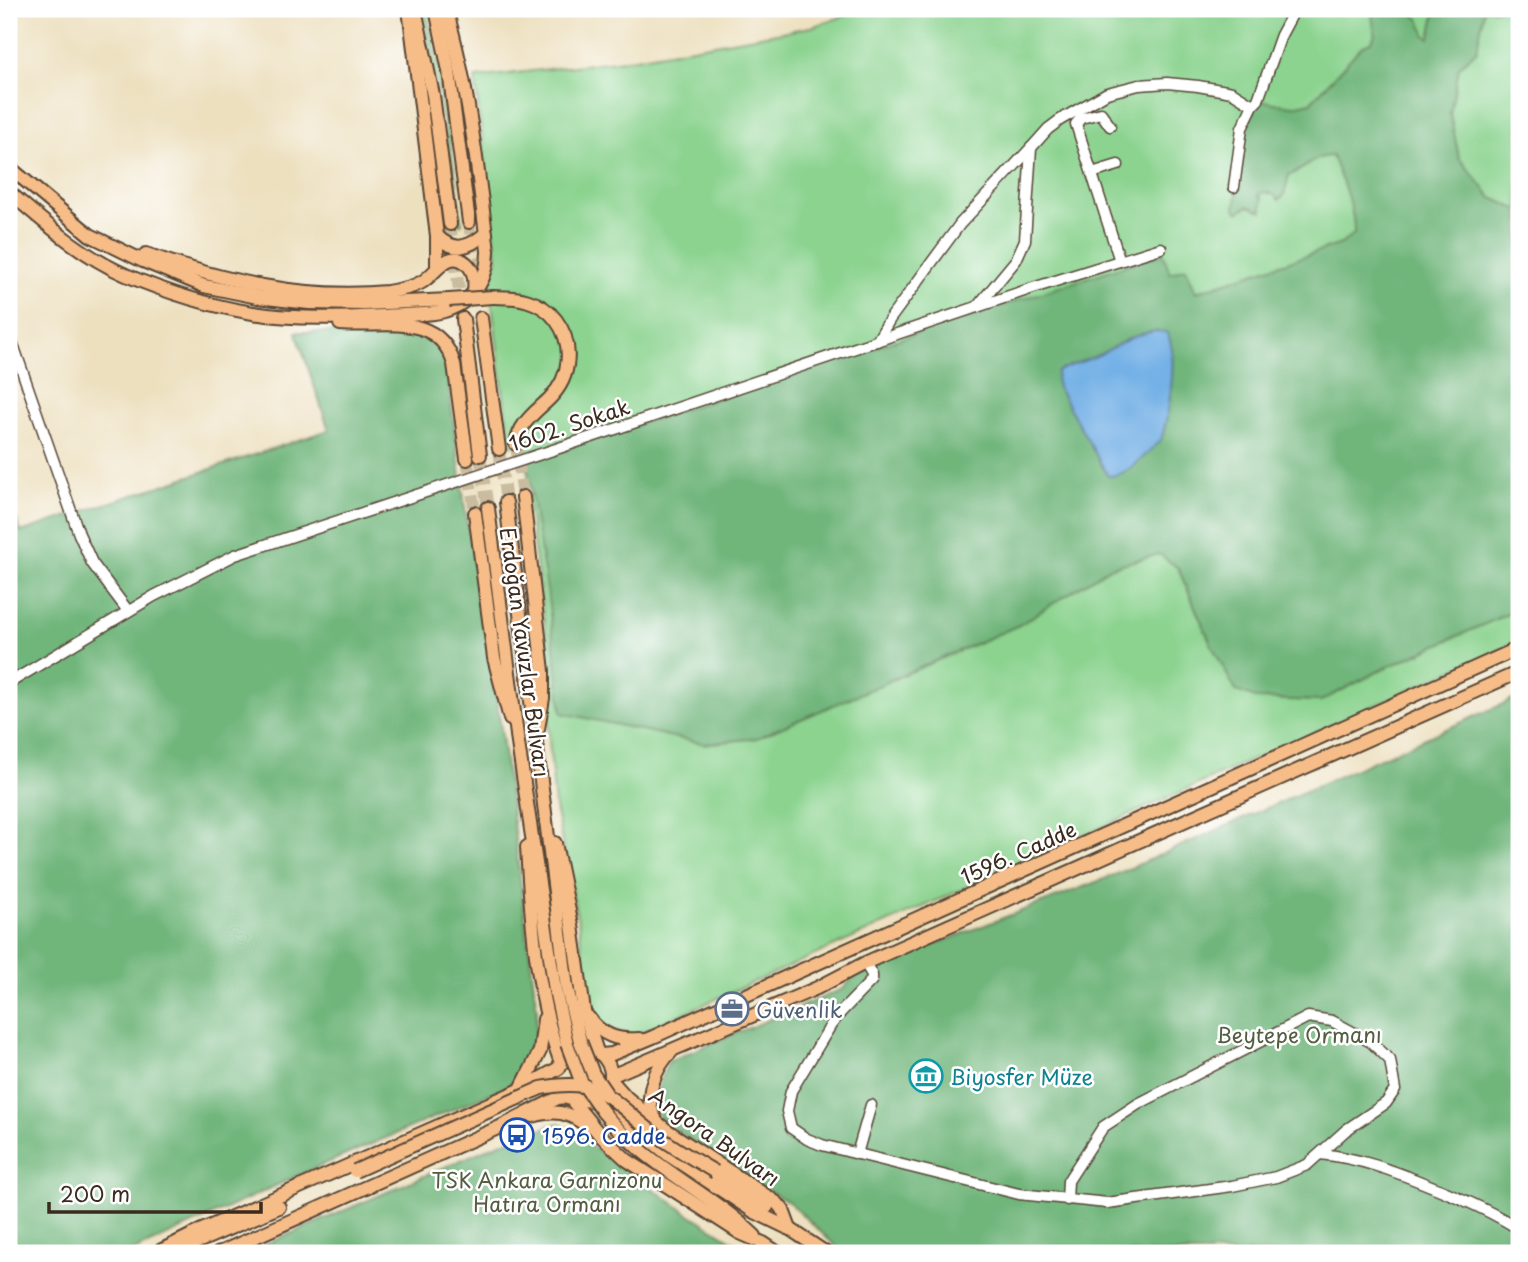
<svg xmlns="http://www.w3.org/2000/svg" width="1528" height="1262" font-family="'Playpen Sans',sans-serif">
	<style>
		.green { fill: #8bd38f; stroke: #637e56; stroke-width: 2 }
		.forest { fill: #70b57a; stroke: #56704c; stroke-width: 2 }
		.water { fill: #74b1e6; stroke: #586e82; stroke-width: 2 }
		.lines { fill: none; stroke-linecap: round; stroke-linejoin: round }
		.major-tunnel { stroke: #c9bc9f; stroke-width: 12; stroke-dasharray: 12 6; stroke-linecap: butt }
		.minor-casing { stroke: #564536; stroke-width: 13 }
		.major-casing { stroke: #564536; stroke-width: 16 }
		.minor { stroke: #fff; stroke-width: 10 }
		.major { stroke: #f7bd88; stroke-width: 12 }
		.major-bridge-casing { stroke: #564536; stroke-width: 16; stroke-linecap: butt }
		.major-bridge { stroke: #f7bd88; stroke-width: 12 }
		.labels { text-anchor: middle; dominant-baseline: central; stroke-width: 5; stroke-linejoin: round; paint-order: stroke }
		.street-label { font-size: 21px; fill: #3b2a1e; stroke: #fff }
		.service-label { font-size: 21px; fill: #4e5e75; stroke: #fff; text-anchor: start }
		.park-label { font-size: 21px; fill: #535d40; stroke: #fff }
		.culture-label { font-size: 21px; fill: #0d838f; stroke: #fff; text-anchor: start }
		.transit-label { font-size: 21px; fill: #164399; stroke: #fff; text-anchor: start }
	</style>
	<rect width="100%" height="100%" fill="#fff"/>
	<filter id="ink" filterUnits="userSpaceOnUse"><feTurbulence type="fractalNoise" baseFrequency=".0143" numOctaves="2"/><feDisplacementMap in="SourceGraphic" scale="14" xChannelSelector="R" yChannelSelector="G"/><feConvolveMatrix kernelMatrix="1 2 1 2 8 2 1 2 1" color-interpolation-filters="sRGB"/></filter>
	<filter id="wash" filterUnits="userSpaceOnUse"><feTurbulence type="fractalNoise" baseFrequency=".00686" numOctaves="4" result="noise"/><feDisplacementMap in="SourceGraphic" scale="28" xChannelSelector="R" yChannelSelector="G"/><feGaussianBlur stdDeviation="1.57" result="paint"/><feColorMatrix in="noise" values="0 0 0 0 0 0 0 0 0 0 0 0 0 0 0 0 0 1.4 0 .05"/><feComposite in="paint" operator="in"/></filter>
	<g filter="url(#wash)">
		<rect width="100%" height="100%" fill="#ede0bf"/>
		<g class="green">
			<path d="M422,9H426L442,81L462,224H458L442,110Z"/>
			<path d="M866,9H1519V641L642,1032L631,1035L607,1028L601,1024L589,1004L579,926L555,807L549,740L548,647L527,497L532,494L523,442L510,446L489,280L497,260L475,78L624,60L811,27Z"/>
		</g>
		<g class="forest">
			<path d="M1371,9H1409L1420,20L1426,36L1430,38L1436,9H1484L1477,50L1459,67L1450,113L1459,158L1492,198L1519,210V609L1385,668L1321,701L1258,699L1236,691L1212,646L1178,568L1159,554L1111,567L1019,625L757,738L705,744L562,713L547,590L526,461L1163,253L1170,273L1186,268L1196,292L1341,244L1354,234C1355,207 1341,180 1332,156C1313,155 1306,170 1289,175L1284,195L1279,200L1274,195L1266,192L1259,194L1262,199V211L1248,206L1238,212L1235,209L1246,129L1258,100L1292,106L1311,102L1361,47L1372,41L1375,34Z"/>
			<path d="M296,332L412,333C430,340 439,345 446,363L466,516L500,721L537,1011L535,1041L528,1060L510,1085L299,1175L130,1253H9V513L13,511L21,532L329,430Z"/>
			<path d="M1519,697V1253H843L790,1203L732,1169L660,1118C652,1098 660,1080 669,1061L843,989L855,975L1117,874Z"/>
			<path d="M559,1123L683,1210L752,1253H246L498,1144Z"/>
		</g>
		<path class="water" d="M1156,331L1166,332C1180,349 1168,419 1161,440C1147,453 1128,477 1108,476L1058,388L1056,378L1057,372C1068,365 1082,362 1094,357C1119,346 1126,336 1156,331Z"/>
	</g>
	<g filter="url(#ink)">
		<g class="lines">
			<g class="major-tunnel">
				<path d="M469,222L481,318"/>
				<path d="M450,224L463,319"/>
				<path d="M516,444L523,497"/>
				<path d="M499,449L506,502"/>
				<path d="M480,455L488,508"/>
				<path d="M467,459L475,513"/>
			</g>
			<defs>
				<g id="minor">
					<path d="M1110,126L1101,113L1081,118L1076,124L1120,261"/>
					<path d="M1092,173L1118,165"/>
					<path d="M1234,187L1242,128L1253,105"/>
					<path d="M977,307L1016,260L1025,240L1031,148L1048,129L1060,120L1107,93L1139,85L1167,83L1198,86L1232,92L1253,105L1258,100L1281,35L1295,9"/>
					<path d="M9,333L79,534L92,563L128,611"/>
					<path d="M877,341L890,319L960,224L1031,148"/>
					<path d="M9,683L154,596L235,555L562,447L1033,288L1161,248"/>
					<path d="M865,963L872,975V980L841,1012L831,1025L791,1091L787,1111L791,1128L807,1139L822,1145L1019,1194L1107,1203L1232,1186L1276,1177L1307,1165L1346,1130L1386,1103L1395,1090L1390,1060L1371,1042L1332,1021L1308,1017L1138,1104L1103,1127L1068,1181L1067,1200"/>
					<path d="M857,1154L871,1105"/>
					<path d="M1320,1154C1360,1158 1394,1171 1431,1186C1461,1198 1491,1211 1519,1229"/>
				</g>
				<g id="major">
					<path d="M409,9L437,236V267"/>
					<path d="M415,9L433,95L450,224"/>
					<path d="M436,9L449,71L469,222"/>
					<path d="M9,167L90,235L143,261L204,286L258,297L309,303L363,304L449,300"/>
					<path d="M9,192C45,223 82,256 126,275C166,292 210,306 253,313C302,321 354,317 403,315C418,314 436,315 450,309C475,299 488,278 488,251C478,170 469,88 446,9"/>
					<path d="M437,236C454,253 469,248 486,233"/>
					<path d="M146,254C223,281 304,300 387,292C399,290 412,288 422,282C436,274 448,248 466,263C475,271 475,281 474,293"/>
					<path d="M493,297C517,297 540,299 556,320C574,344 571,377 550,398C535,413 520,422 516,444"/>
					<path d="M481,318L499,449"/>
					<path d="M463,319L480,455"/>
					<path d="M340,324C383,328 438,310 454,364L467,459"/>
					<path d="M523,497L543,671V698L538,729"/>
					<path d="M506,502L567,988L580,1041"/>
					<path d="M488,508L518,743L555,990L567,1044"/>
					<path d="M475,513L494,658L510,719"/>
					<path d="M555,843L572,925L584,1011L597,1052"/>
					<path d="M527,847C531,918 536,995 561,1063"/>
					<path d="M588,1017C601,1035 617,1041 639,1039"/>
					<path d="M611,1076L817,988L865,963L1519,672"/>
					<path d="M611,1080L627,1098L665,1129L777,1203L783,1210L790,1229"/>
					<path d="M522,1087L540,1051L544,1019"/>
					<path d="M570,1098L600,1135L627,1160L740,1233L763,1243L778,1253"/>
					<path d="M617,1108L632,1125L670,1156L753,1211L790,1229L826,1253"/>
					<path d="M603,1112C646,1166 707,1190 755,1236"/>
					<path d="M533,1116C555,1109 569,1112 587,1126"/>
					<path d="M655,1118C643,1099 655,1067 671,1052"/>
					<path d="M715,1172L767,1207"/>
					<path d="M156,1253L202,1230L520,1090L559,1068L563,1059L575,1050L590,1049L602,1055L612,1054L653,1037L1519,648"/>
					<path d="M172,1253L279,1207"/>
					<path d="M219,1253L500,1127L558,1098C575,1094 602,1115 610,1082C613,1071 609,1063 602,1055"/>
				</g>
			</defs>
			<use href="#minor" class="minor-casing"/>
			<use href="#major" class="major-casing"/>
			<use href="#minor" class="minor"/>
			<use href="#major" class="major"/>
			<defs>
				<g id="major-bridge">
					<path d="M449,300L493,297"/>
					<path d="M580,1041L593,1074L606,1093"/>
					<path d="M567,1044L581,1081L603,1112"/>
					<path d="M355,1171L541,1088C601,1076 609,1099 651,1131C671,1146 693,1159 715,1172"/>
				</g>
			</defs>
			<use href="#major-bridge" class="major-bridge-casing"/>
			<use href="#major-bridge" class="major-bridge"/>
		</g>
	</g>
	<defs>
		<symbol id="office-ring" viewBox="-11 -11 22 22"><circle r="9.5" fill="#fff" stroke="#5c6f8a" stroke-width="1.5"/><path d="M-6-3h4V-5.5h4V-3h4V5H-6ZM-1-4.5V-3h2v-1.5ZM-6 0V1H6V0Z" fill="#5c6f8a"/></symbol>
		<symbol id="museum-ring" viewBox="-11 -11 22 22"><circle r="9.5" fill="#fff" stroke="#0f9aa8" stroke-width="1.5"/><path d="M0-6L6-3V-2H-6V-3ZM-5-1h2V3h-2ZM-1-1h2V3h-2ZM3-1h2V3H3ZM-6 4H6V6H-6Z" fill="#0f9aa8"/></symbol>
		<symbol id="bus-ring" viewBox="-11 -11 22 22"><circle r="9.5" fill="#fff" stroke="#1a4fb4" stroke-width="1.5"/><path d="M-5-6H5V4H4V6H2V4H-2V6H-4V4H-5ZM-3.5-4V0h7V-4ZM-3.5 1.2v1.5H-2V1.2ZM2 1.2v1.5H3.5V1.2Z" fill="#1a4fb4"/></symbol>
	</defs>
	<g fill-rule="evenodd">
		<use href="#office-ring" x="713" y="990" width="38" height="38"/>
		<use href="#museum-ring" x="907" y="1057" width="38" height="38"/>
		<use href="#bus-ring" x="498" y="1116" width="38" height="38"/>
	</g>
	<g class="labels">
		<g class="street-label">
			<text transform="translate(569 424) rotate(-18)">1602. Sokak</text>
			<text transform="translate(526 652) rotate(82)">Erdoğan Yavuzlar Bulvarı</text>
			<text transform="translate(1018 852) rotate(-24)">1596. Cadde</text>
			<text transform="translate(715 1136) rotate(35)">Angora Bulvarı</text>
		</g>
		<g class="service-label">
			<text x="756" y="1009">Güvenlik</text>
		</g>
		<g class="park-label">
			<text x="1299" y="1034">Beytepe Ormanı</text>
			<text x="547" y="1179">TSK Ankara Garnizonu<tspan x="547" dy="24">Hatıra Ormanı</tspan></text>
		</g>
		<g class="culture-label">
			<text x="950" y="1076">Biyosfer Müze</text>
		</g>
		<g class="transit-label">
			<text x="542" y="1135">1596. Cadde</text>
		</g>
	</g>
	<rect width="1528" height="1262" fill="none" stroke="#fff" stroke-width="35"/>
	<path d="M49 1202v10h212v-10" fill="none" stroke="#3b2a1e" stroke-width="3.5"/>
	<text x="60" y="1202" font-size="21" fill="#3b2a1e" stroke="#ffffff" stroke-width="5" paint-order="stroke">200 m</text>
</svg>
